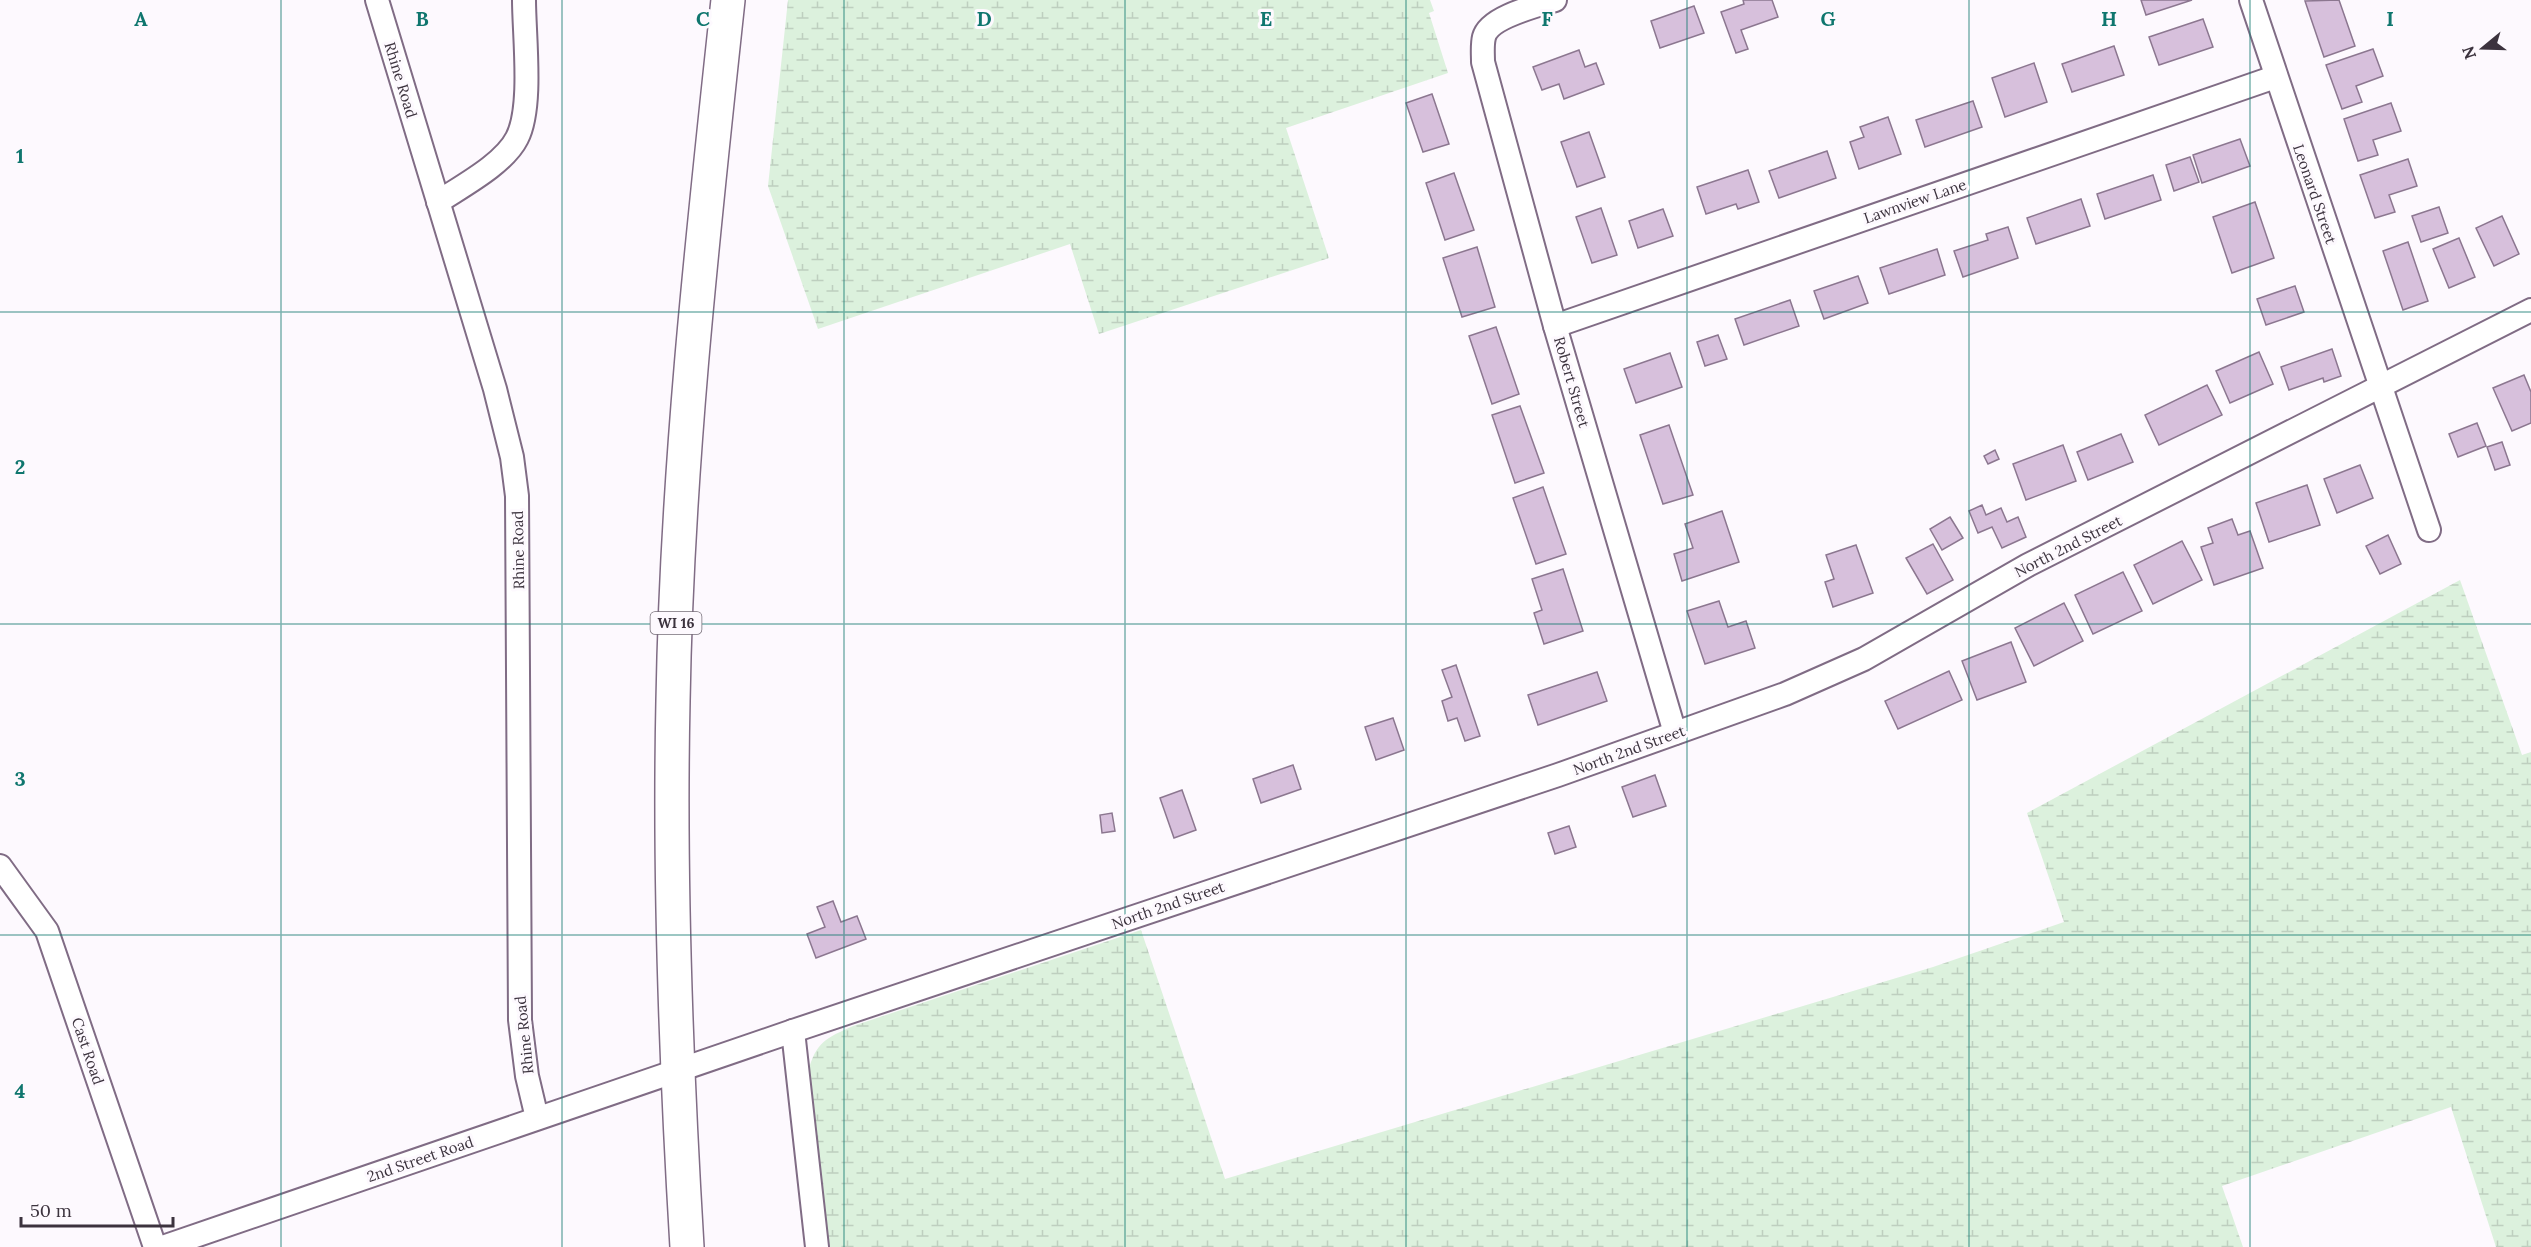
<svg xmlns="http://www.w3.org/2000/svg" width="2531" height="1247" font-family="Lora,serif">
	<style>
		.wetland { fill: url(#wetland-marsh) }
		.building { fill: #d7c0dc; stroke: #8c7790; stroke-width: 1.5 }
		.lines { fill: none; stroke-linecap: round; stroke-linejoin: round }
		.minor-casing { stroke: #806c85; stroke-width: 26 }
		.highway-casing { stroke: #806c85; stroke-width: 36 }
		.minor { stroke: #fff; stroke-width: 22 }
		.highway { stroke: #fff; stroke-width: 33 }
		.grid { fill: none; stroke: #0f766e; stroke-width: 1.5; stroke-opacity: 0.55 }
		.labels { text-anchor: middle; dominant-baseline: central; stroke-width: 6; stroke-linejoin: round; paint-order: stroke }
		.shield { fill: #fdf9fe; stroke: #766e78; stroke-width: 1.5 }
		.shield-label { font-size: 14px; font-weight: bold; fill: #3c333e }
		.street-label { font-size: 15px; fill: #3c333e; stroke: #fdf9fe }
		.grid-label { font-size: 20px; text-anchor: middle; font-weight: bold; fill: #0f766e; stroke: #fdf9fe; stroke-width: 6; stroke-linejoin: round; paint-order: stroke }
	</style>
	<defs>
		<pattern id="wetland-marsh" width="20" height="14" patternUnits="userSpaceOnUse" patternTransform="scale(1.5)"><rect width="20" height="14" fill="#dcf1dd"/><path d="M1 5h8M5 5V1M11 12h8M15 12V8" fill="none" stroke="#becfbf"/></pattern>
	</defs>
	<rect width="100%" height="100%" fill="#fdf9fe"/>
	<g class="wetland">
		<path d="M788,0H1430L1434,11L1429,13L1448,73L1286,128L1329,258L1099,334L1070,244L818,329L768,186Z"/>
		<path d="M2460,580L2522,755L2531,752V1247H2496L2451,1107L2222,1186L2243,1247H824L808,1072C816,1042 826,1038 853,1026L1141,930L1225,1179L1933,967L2064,922L2027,813Z"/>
	</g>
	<g class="building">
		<path d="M1743,0H1772L1778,17L1741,30L1748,49L1736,53L1721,12L1744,4Z"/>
		<path d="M2141,0H2192L2146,15Z"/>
		<path d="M2339,0L2355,46L2324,57L2305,1Z"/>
		<path d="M1694,6L1704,33L1660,48L1651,21Z"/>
		<path d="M2203,19L2213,47L2159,65L2149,37Z"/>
		<path d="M2114,46L2124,75L2072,92L2062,64Z"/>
		<path d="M2373,49L2383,76L2356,86L2362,102L2342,109L2326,65Z"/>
		<path d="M1579,50L1585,67L1596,63L1604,84L1564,99L1559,84L1542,90L1533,67Z"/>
		<path d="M2034,63L2047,102L2005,117L1992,78Z"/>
		<path d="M1432,94L1449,144L1423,152L1406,103Z"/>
		<path d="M1973,101L1982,127L1925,147L1916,120Z"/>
		<path d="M2391,103L2401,131L2373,140L2378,155L2358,161L2344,119Z"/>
		<path d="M1888,117L1901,154L1859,169L1850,142L1864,137L1860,127Z"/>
		<path d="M1589,132L1605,177L1577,187L1561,142Z"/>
		<path d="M2240,139L2250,166L2202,183L2193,155Z"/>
		<path d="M1827,151L1836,178L1779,198L1769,171Z"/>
		<path d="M2190,157L2199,182L2174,191L2166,165Z"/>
		<path d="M2408,159L2417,186L2389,195L2395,212L2375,218L2360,175Z"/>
		<path d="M1748,170L1759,202L1738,209L1736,204L1706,214L1697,187Z"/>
		<path d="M1454,173L1474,230L1445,240L1426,183Z"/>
		<path d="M2153,175L2161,200L2105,219L2097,194Z"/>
		<path d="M2081,199L2090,226L2036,244L2027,218Z"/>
		<path d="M2255,202L2274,258L2232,273L2213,217Z"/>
		<path d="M2439,207L2448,233L2421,242L2412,216Z"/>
		<path d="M1601,208L1617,255L1592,263L1576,217Z"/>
		<path d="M1663,209L1673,236L1638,248L1629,221Z"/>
		<path d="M2502,216L2519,254L2494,266L2476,228Z"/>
		<path d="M2008,227L2018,258L1963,277L1954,251L1988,240L1986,234Z"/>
		<path d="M2459,238L2475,277L2449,288L2433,249Z"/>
		<path d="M2408,242L2428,301L2403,310L2383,251Z"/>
		<path d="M1477,247L1495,307L1462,317L1443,258Z"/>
		<path d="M1937,249L1945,275L1889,294L1880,268Z"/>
		<path d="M1858,276L1868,303L1824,319L1814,291Z"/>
		<path d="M2295,286L2304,312L2266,325L2257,299Z"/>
		<path d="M1790,300L1799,326L1744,345L1735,319Z"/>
		<path d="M1496,327L1519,394L1492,404L1469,336Z"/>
		<path d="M1718,335L1727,359L1705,366L1697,342Z"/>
		<path d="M2332,349L2341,376L2324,382L2323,378L2289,390L2281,367Z"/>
		<path d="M2259,352L2273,384L2230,403L2216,371Z"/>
		<path d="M1670,353L1682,387L1636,403L1624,369Z"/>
		<path d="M2524,375L2531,392V423L2512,431L2493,388Z"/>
		<path d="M2207,385L2222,415L2159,445L2145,415Z"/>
		<path d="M1520,406L1544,473L1515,483L1492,415Z"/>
		<path d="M2477,423L2486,446L2458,457L2449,434Z"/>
		<path d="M1669,425L1693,495L1663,504L1640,435Z"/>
		<path d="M2121,434L2133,462L2088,480L2077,452Z"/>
		<path d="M2502,442L2510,465L2495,470L2487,447Z"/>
		<path d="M2063,445L2076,481L2026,500L2013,464Z"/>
		<path d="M1995,450L1999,459L1988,464L1984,456Z"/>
		<path d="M2360,465L2373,498L2337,513L2324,479Z"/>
		<path d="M2307,485L2320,525L2269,542L2256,503Z"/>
		<path d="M1543,487L1566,554L1536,564L1513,498Z"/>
		<path d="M1982,505L1986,515L2001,508L2007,522L2018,517L2026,537L2002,548L1992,527L1978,533L1969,511Z"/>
		<path d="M1722,511L1739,562L1682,581L1674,554L1693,548L1685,524Z"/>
		<path d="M1950,517L1963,538L1942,550L1930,529Z"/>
		<path d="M2232,519L2238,535L2250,531L2263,568L2214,585L2201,547L2213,543L2208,528Z"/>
		<path d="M2388,535L2401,564L2380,574L2366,546Z"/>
		<path d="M2182,541L2202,580L2153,604L2134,565Z"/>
		<path d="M1933,544L1953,580L1927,594L1906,558Z"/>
		<path d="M1856,545L1873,593L1833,607L1825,582L1834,579L1826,555Z"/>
		<path d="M1563,569L1583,631L1544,644L1534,613L1542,610L1532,579Z"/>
		<path d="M2123,572L2142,611L2093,634L2075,595Z"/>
		<path d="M1719,601L1728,627L1746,621L1755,648L1705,664L1687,611Z"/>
		<path d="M2064,603L2083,641L2034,666L2015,628Z"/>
		<path d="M2011,642L2026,682L1977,700L1962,661Z"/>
		<path d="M1456,665L1480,736L1465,741L1457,718L1448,721L1442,701L1452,697L1442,670Z"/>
		<path d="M1949,671L1962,700L1898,729L1885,701Z"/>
		<path d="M1597,672L1607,701L1538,725L1528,695Z"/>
		<path d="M1393,718L1404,750L1376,760L1365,727Z"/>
		<path d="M1293,765L1301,789L1261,803L1253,779Z"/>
		<path d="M1655,775L1666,806L1633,817L1622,787Z"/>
		<path d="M1182,790L1196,830L1174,838L1160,798Z"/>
		<path d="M1112,813L1115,831L1102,833L1100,815Z"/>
		<path d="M1569,826L1576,847L1555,854L1548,833Z"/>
		<path d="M833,901L841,922L857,916L866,939L816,958L807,934L825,927L817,907Z"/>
	</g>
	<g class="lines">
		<defs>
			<g id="minor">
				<path d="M377,0L495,389L512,457L517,496L520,1020L527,1076L537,1118"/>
				<path d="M1555,0C1536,6 1489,17 1484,37C1482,45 1483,54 1483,62L1555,326L1675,733"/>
				<path d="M2251,0L2429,530"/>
				<path d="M438,202C462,186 504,164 517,138C533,107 524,36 524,0"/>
				<path d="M1555,326L2275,77"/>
				<path d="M0,866L47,931L155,1247"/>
				<path d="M793,1031L817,1247"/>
				<path d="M163,1247L793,1031L1558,775L1785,694L1864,659L2028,565L2531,310"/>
			</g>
			<path id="highway" d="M687,1247C676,1065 669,883 673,701C677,466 703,233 728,0"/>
		</defs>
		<use href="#minor" class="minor-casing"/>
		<use href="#highway" class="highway-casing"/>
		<use href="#minor" class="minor"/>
		<use href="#highway" class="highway"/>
	</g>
	<path class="grid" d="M281,0V1247M562,0V1247M844,0V1247M1125,0V1247M1406,0V1247M1687,0V1247M1969,0V1247M2250,0V1247M0,312H2531M0,624H2531M0,935H2531"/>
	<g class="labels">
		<rect class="shield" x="650.5" y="612" width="51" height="22" rx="4.5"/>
		<g class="shield-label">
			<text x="676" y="623">WI 16</text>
		</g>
		<g class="street-label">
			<text transform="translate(401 80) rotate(73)">Rhine Road</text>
			<text transform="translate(2315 194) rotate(71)">Leonard Street</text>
			<text transform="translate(1915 201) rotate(-19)">Lawnview Lane</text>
			<text transform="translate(1572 382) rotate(74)">Robert Street</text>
			<text transform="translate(2068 546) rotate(-27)">North 2nd Street</text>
			<text transform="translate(518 550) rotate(-91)">Rhine Road</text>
			<text transform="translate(1629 750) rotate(-20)">North 2nd Street</text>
			<text transform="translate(1168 905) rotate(-19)">North 2nd Street</text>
			<text transform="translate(524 1035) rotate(-96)">Rhine Road</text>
			<text transform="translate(88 1051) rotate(71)">Cast Road</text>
			<text transform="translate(420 1159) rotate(-19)">2nd Street Road</text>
		</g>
	</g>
	<g class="grid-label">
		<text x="141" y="26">A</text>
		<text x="422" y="26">B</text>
		<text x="703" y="26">C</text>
		<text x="984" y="26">D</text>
		<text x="1266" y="26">E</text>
		<text x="1547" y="26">F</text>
		<text x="1828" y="26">G</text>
		<text x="2109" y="26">H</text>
		<text x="2390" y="26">I</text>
		<text x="20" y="163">1</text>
		<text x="20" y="474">2</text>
		<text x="20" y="786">3</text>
		<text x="20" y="1098">4</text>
	</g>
	<g transform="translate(2483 48) rotate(251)" stroke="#fdf9fe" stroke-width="4.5" paint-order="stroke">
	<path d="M0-4.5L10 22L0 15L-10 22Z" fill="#3c333e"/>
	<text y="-9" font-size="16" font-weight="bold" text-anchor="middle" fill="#3c333e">N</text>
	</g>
	<path d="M21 1217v9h152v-9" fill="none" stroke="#3c333e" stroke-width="3"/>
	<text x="30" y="1217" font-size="18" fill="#3c333e" stroke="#fdf9fe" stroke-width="4.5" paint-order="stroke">50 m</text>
</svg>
